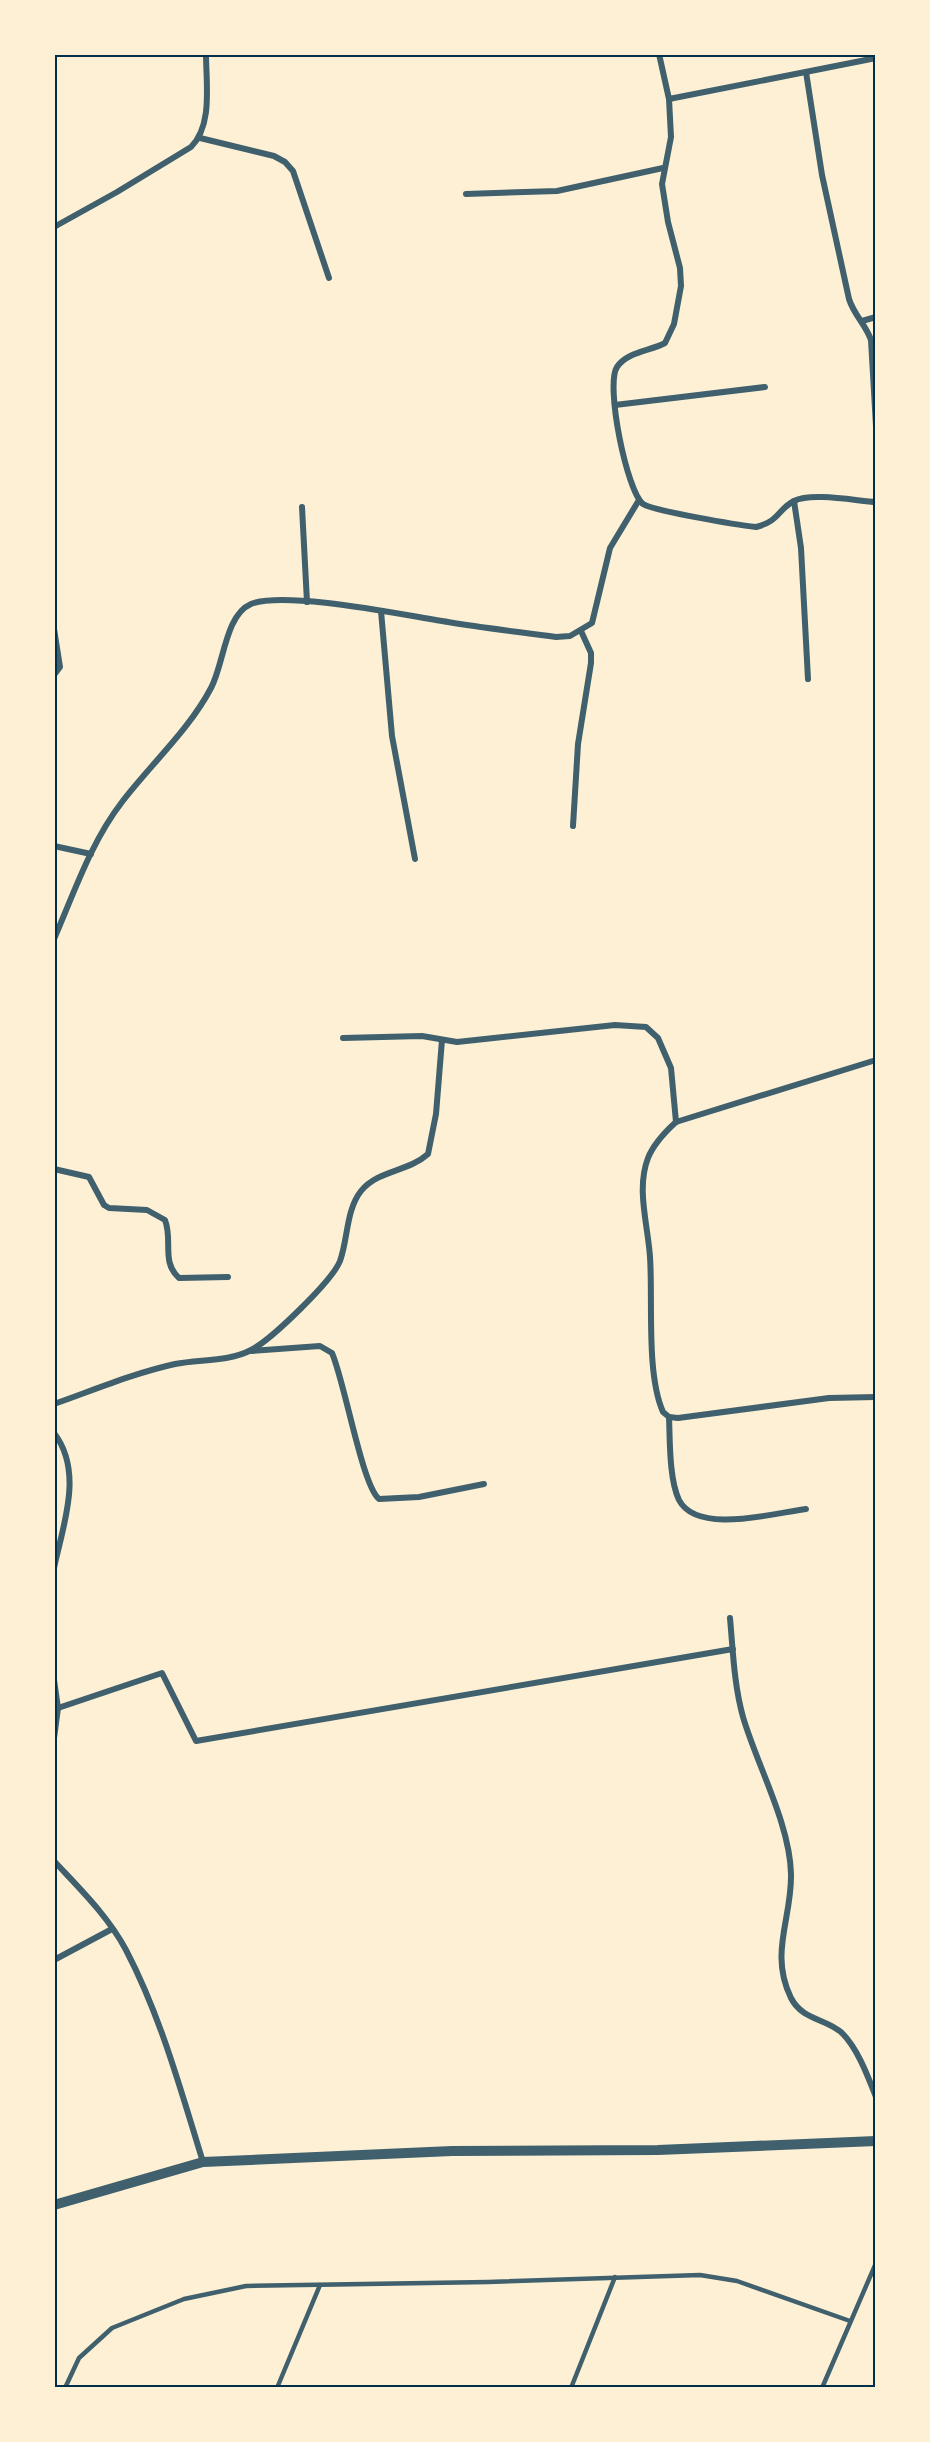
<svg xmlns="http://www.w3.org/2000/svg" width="930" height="2442" font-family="Georgia,serif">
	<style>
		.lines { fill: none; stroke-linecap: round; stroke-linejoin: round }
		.service { stroke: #3f606c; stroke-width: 4.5 }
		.minor { stroke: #3f606c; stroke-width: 6 }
		.tertiary { stroke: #3f606c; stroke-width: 10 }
		.neatline { fill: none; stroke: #003049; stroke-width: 2 }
	</style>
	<rect width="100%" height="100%" fill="#fdf0d5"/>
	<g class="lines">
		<g class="service">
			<path d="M65,2388L79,2358L112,2328L184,2299L246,2286L488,2282L700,2275L737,2281L850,2321"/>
			<path d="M277,2388L320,2285"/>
			<path d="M571,2388L615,2277"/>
			<path d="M822,2388L876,2263"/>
		</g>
		<g class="minor">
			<path d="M659,54L669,99L671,137L662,184L668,222L680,268L681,286L674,324L665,343C650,351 627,352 617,367C605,385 627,492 643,504C654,511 738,525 756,527C780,521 778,509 794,501C811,492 857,501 876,502"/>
			<path d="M806,72L822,175L849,299C854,315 866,325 871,340L876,426"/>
			<path d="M669,99L876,58"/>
			<path d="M200,138L274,156L285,162L293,171L329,278"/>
			<path d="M466,194L557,191L663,168"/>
			<path d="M54,227L117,192L191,147C213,125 206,84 206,54"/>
			<path d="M862,321L876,317"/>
			<path d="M615,405L765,387"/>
			<path d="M794,501L801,548L808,679"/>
			<path d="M302,507L307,602"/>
			<path d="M381,611L392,736L415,859"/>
			<path d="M54,629L60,667L54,675"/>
			<path d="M573,826L578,744L591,663V653L581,631"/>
			<path d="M54,846L91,854"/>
			<path d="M54,939C74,893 91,842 122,802C151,764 189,730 211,688C224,664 225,615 251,604C285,590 408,616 448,622C484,628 520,632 556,637L570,636L592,623L610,548L639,500"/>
			<path d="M343,1038L422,1036L457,1042L615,1025L646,1027L658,1038L671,1068L676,1122"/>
			<path d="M876,1060L676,1122C665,1132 654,1143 648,1158C636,1189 648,1225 650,1257C653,1300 646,1374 663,1412L669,1417L678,1418L829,1398L876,1397"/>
			<path d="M54,1169L89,1177L104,1205L109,1208L147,1210L165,1220C173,1240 161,1262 179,1278L228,1277"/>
			<path d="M251,1351L320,1346L332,1353C345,1383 362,1485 379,1499L419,1497L484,1484"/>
			<path d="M54,1404C94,1390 134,1373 175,1364C199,1359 229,1362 251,1350C271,1340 332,1281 340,1261C348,1239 346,1210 361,1191C378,1170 408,1172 428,1154L436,1114L442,1040"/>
			<path d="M669,1417C670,1440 669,1479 679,1500C697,1535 774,1513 806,1509"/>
			<path d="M54,1433C84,1472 63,1525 54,1568"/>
			<path d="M730,1618C733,1651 734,1685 743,1717C757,1765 790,1824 791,1874C792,1919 769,1953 791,1998C803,2021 826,2018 842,2033C858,2049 868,2077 876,2097"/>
			<path d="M54,1680L58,1708L54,1738"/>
			<path d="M58,1708L162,1673L196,1741L733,1649"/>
			<path d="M54,1861C80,1889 108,1916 126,1950C161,2017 181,2091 203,2162"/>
			<path d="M54,1960L112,1929"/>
		</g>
		<path class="tertiary" d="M54,2205L203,2162L452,2151L658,2150L876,2141"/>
	</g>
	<rect width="930" height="2442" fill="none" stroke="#fdf0d5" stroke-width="111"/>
	<rect x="56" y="56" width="818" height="2330" class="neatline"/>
</svg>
